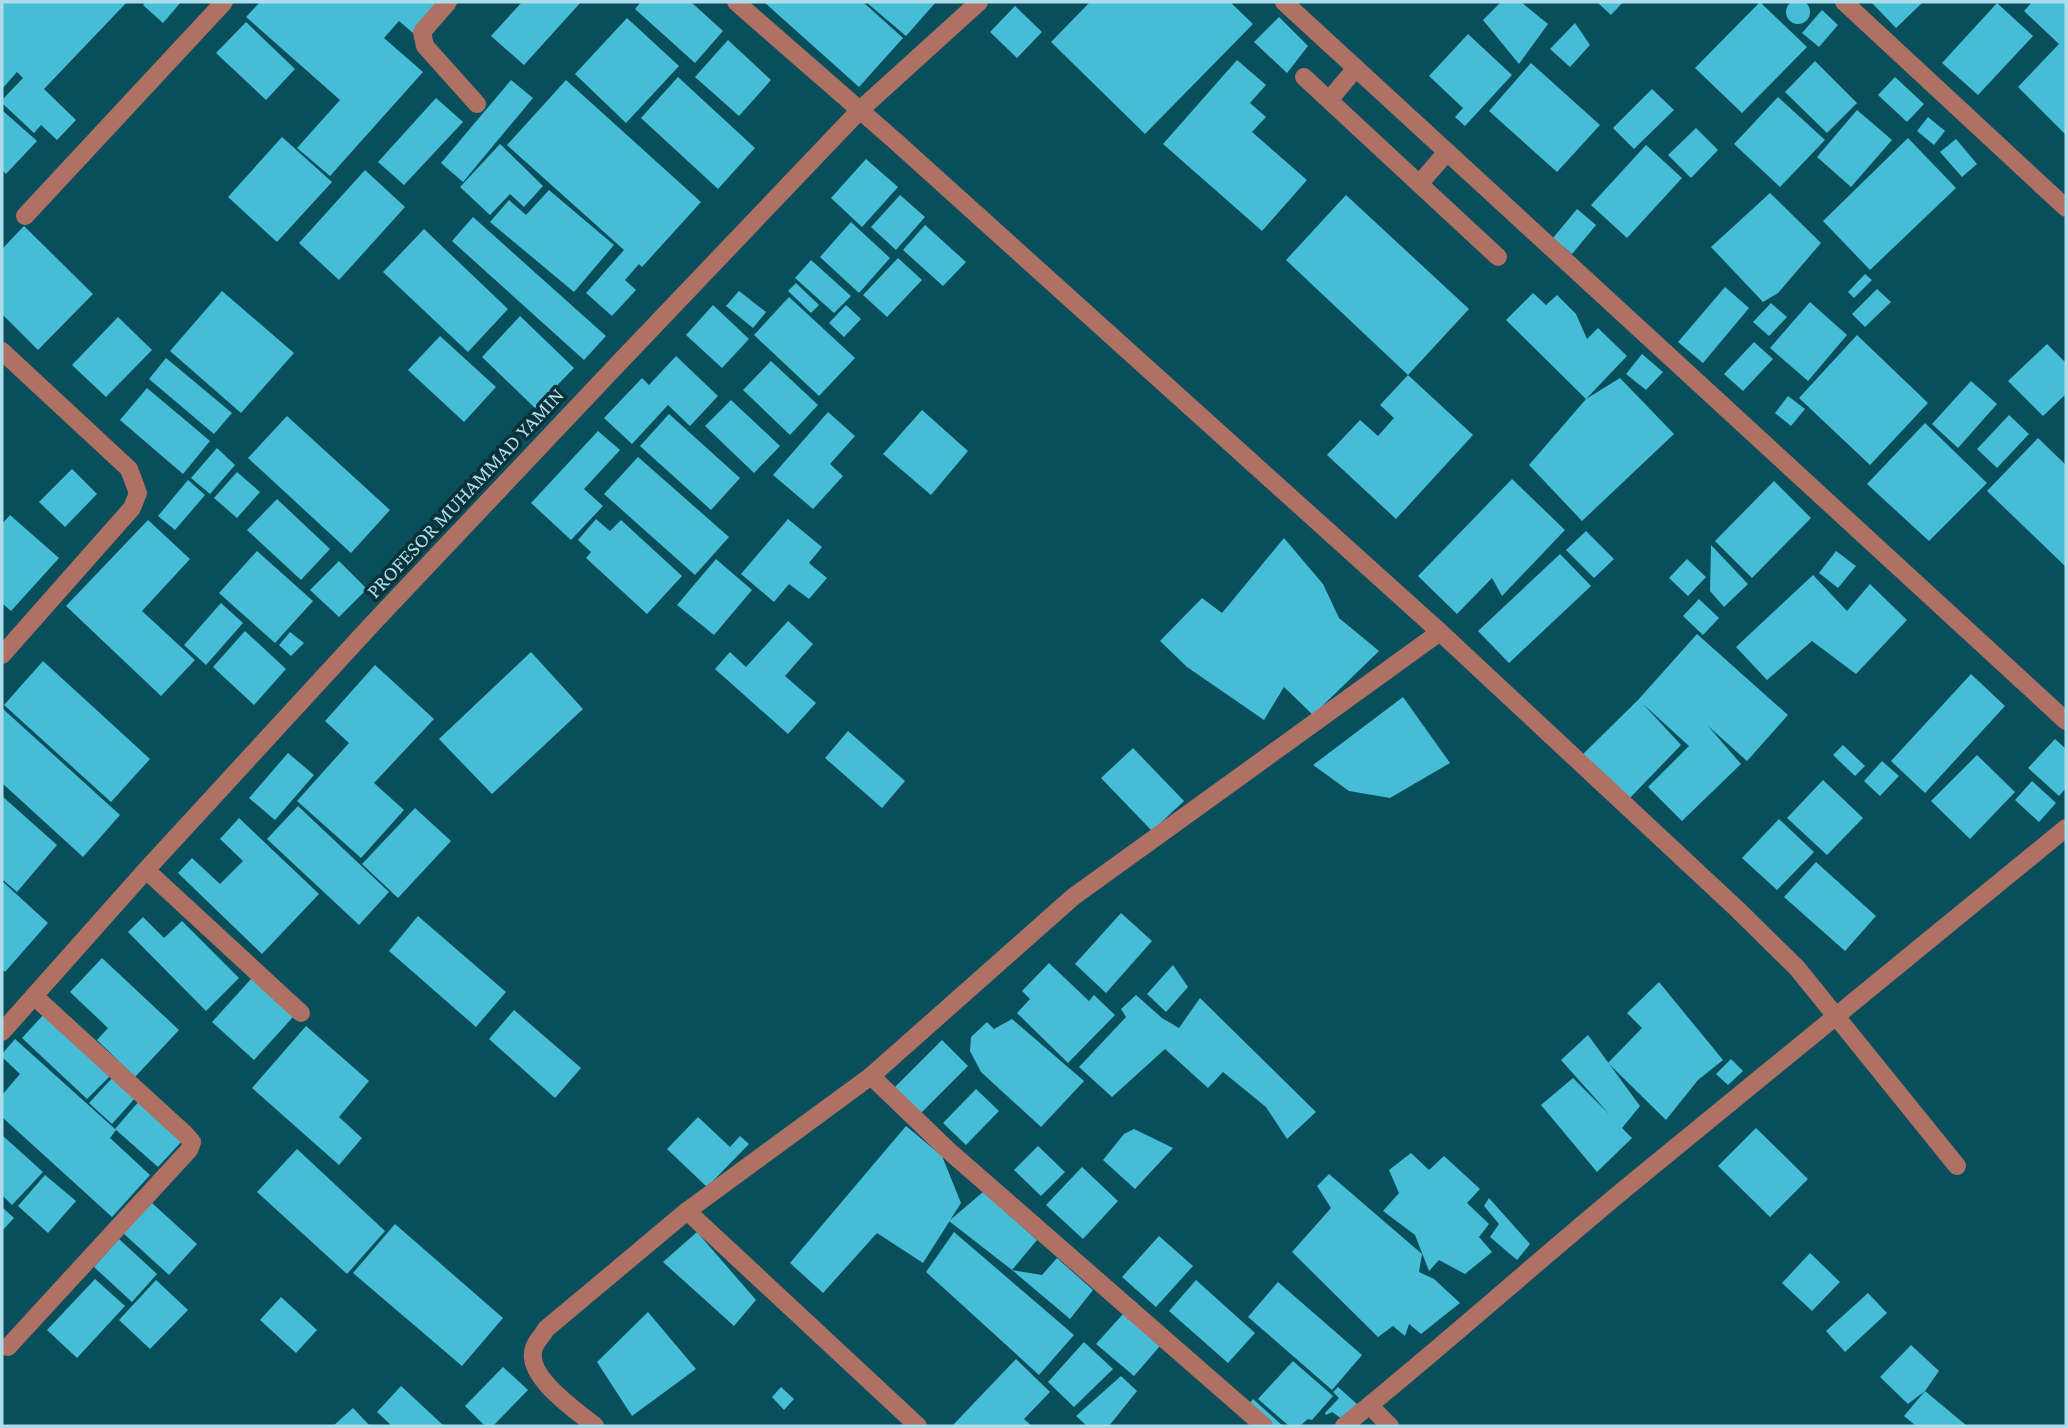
<svg xmlns="http://www.w3.org/2000/svg" width="2068" height="1428" font-family="'Crimson Pro',serif">
	<style>
		.building { fill: #46bdd6 }
		.lines { fill: none; stroke-linecap: round; stroke-linejoin: round }
		.minor { stroke: #ae7163; stroke-width: 18 }
		.labels { text-anchor: middle; dominant-baseline: central; stroke-width: 7; stroke-linejoin: round; paint-order: stroke }
		.street-label { font-size: 21px; fill: #abddea; stroke: #0b3139 }
	</style>
	<rect width="100%" height="100%" fill="#084e5b"/>
	<g class="building">
		<circle cx="1798" cy="12" r="12"/>
		<path d="M2,2H127L44,89L76,120L57,140L41,125L34,133L2,103V100L23,78L17,72L2,89Z"/>
		<path d="M146,2H181L163,23L143,5Z"/>
		<path d="M260,2H441L413,33L399,21L384,38L423,72L330,176L297,148L340,100L246,17Z"/>
		<path d="M522,2H581L524,65L491,36Z"/>
		<path d="M641,2H691L723,31L695,63L635,9Z"/>
		<path d="M764,2H863L903,38L859,87Z"/>
		<path d="M866,2H936L906,36Z"/>
		<path d="M1090,2H1230L1253,24L1145,134L1051,42Z"/>
		<path d="M1501,2H1521L1548,24L1519,64L1483,20Z"/>
		<path d="M1597,2H1623L1611,15Z"/>
		<path d="M1760,2L1807,47L1742,113L1695,68Z"/>
		<path d="M1871,2H1923L1896,28Z"/>
		<path d="M2032,2H2066V135L2018,87L2059,44L2024,11Z"/>
		<path d="M1997,3L2033,36L1978,95L1942,63Z"/>
		<path d="M1015,6L1042,32L1017,58L990,32Z"/>
		<path d="M1822,10L1838,25L1819,47L1802,33Z"/>
		<path d="M1279,17L1308,46L1287,73L1254,42Z"/>
		<path d="M627,18L679,66L626,123L575,74Z"/>
		<path d="M246,22L295,69L266,100L216,53Z"/>
		<path d="M1575,23L1590,45L1570,67L1550,49Z"/>
		<path d="M1468,34L1512,75L1465,126L1455,117L1463,108L1429,76Z"/>
		<path d="M728,40L771,80L739,116L695,77Z"/>
		<path d="M1237,60L1266,85L1250,103L1266,117L1252,132L1307,180L1262,231L1163,144Z"/>
		<path d="M1815,61L1857,103L1827,133L1785,92Z"/>
		<path d="M1531,63L1600,125L1557,172L1489,111Z"/>
		<path d="M678,77L755,148L718,189L641,118Z"/>
		<path d="M1895,77L1924,104L1907,122L1878,95Z"/>
		<path d="M511,80L533,98L463,182L441,163Z"/>
		<path d="M566,80L701,202L642,267L639,264L625,280L636,290L612,316L586,293L624,250L507,145Z"/>
		<path d="M1652,89L1674,110L1634,149L1613,128Z"/>
		<path d="M1778,97L1825,140L1780,187L1734,144Z"/>
		<path d="M436,98L463,122L404,185L378,162Z"/>
		<path d="M2,110L37,141L6,174L2,170Z"/>
		<path d="M1857,110L1892,140L1851,187L1817,157Z"/>
		<path d="M1928,117L1945,131L1934,145L1917,131Z"/>
		<path d="M1696,128L1718,150L1691,178L1668,155Z"/>
		<path d="M282,137L332,182L277,242L228,197Z"/>
		<path d="M1908,138L1956,188L1870,270L1823,221Z"/>
		<path d="M1956,139L1977,164L1962,177L1940,152Z"/>
		<path d="M500,144L543,186L524,207L510,194L490,215L460,187Z"/>
		<path d="M1646,145L1682,178L1627,238L1591,205Z"/>
		<path d="M866,159L898,187L862,227L831,198Z"/>
		<path d="M365,170L405,207L339,280L299,243Z"/>
		<path d="M549,190L614,245L574,292L490,222L509,200L526,215Z"/>
		<path d="M1770,193L1821,243L1778,293L1763,302L1711,247Z"/>
		<path d="M900,195L925,217L896,250L871,227Z"/>
		<path d="M1346,195L1469,309L1408,375L1286,260Z"/>
		<path d="M1577,209L1596,225L1572,254L1553,238Z"/>
		<path d="M473,217L606,336L584,360L452,241Z"/>
		<path d="M851,222L890,258L859,293L820,257Z"/>
		<path d="M925,225L966,262L943,286L903,250Z"/>
		<path d="M24,226L93,294L38,350L2,314V249Z"/>
		<path d="M424,229L508,309L468,352L383,272Z"/>
		<path d="M898,258L922,280L887,317L863,295Z"/>
		<path d="M811,260L851,296L834,313L795,278Z"/>
		<path d="M1865,274L1872,280L1854,298L1848,292Z"/>
		<path d="M796,283L819,305L811,313L788,291Z"/>
		<path d="M1725,287L1749,308L1703,363L1678,342Z"/>
		<path d="M1877,289L1891,302L1865,327L1852,314Z"/>
		<path d="M222,291L294,353L241,413L170,351Z"/>
		<path d="M739,291L766,312L753,328L726,306Z"/>
		<path d="M1533,293L1546,305L1557,295L1576,314L1587,339L1598,328L1627,356L1586,399L1620,378L1674,434L1582,521L1529,465L1586,399L1506,320Z"/>
		<path d="M789,297L855,358L819,396L754,335Z"/>
		<path d="M1810,302L1847,335L1808,381L1770,348Z"/>
		<path d="M1771,303L1787,317L1769,336L1753,322Z"/>
		<path d="M713,305L749,339L722,368L686,335Z"/>
		<path d="M846,305L861,319L844,337L829,323Z"/>
		<path d="M520,316L574,368L535,408L482,357Z"/>
		<path d="M118,317L152,350L106,397L72,365Z"/>
		<path d="M1857,335L1928,403L1870,465L1799,398Z"/>
		<path d="M440,336L496,387L464,422L408,370Z"/>
		<path d="M1754,342L1773,359L1743,391L1724,374Z"/>
		<path d="M2047,344L2066,363V394L2043,416L2008,381Z"/>
		<path d="M1642,354L1663,372L1646,390L1626,374Z"/>
		<path d="M676,356L718,396L690,426L668,405L632,444L604,418L642,378L649,385Z"/>
		<path d="M166,358L232,413L214,434L149,379Z"/>
		<path d="M771,361L818,405L790,435L743,390Z"/>
		<path d="M1408,375L1473,435L1396,519L1327,455L1360,420L1378,436L1394,418L1380,405Z"/>
		<path d="M1971,381L1997,404L1958,448L1932,424Z"/>
		<path d="M147,388L210,441L183,474L120,420Z"/>
		<path d="M1788,396L1805,409L1791,426L1775,413Z"/>
		<path d="M731,400L780,446L754,473L705,426Z"/>
		<path d="M922,410L968,451L931,495L883,454Z"/>
		<path d="M828,412L855,436L830,464L843,476L813,509L773,475Z"/>
		<path d="M669,414L740,478L711,510L640,446Z"/>
		<path d="M2009,415L2029,434L1997,468L1977,449Z"/>
		<path d="M287,416L390,510L351,553L248,458Z"/>
		<path d="M1925,423L1987,483L1929,541L1867,484Z"/>
		<path d="M598,431L620,450L584,489L603,506L571,540L531,503Z"/>
		<path d="M2038,438L2066,465V567L1987,491Z"/>
		<path d="M217,448L235,465L210,494L191,478Z"/>
		<path d="M638,457L729,537L695,575L604,494Z"/>
		<path d="M72,469L97,494L65,527L39,502Z"/>
		<path d="M237,472L260,492L237,518L214,498Z"/>
		<path d="M1512,479L1565,530L1502,596L1492,578L1457,614L1418,576Z"/>
		<path d="M188,480L205,495L175,530L158,516Z"/>
		<path d="M1774,481L1811,518L1752,578L1715,541Z"/>
		<path d="M277,499L330,549L301,580L247,530Z"/>
		<path d="M10,515L59,558L11,611L2,603V524Z"/>
		<path d="M596,519L610,531L621,520L682,576L647,614L586,558L591,552L578,540Z"/>
		<path d="M788,519L822,547L809,563L827,578L809,599L789,584L774,602L741,574Z"/>
		<path d="M148,520L190,559L142,611L195,660L161,696L66,606Z"/>
		<path d="M1586,531L1614,559L1594,578L1566,550Z"/>
		<path d="M1284,538L1323,584L1339,618L1379,651L1313,715L1284,687L1264,720L1187,667L1160,641L1202,598L1222,613Z"/>
		<path d="M1711,545L1748,584L1724,607L1710,591Z"/>
		<path d="M257,551L313,601L275,643L219,593Z"/>
		<path d="M1836,551L1856,566L1838,588L1819,573Z"/>
		<path d="M1560,554L1591,586L1509,663L1478,631Z"/>
		<path d="M716,559L752,590L714,635L677,605Z"/>
		<path d="M1687,559L1706,577L1688,596L1669,578Z"/>
		<path d="M339,561L367,589L339,617L310,590Z"/>
		<path d="M1813,575L1847,611L1870,584L1907,620L1856,674L1812,641L1767,680L1736,647Z"/>
		<path d="M1699,599L1719,618L1703,635L1683,616Z"/>
		<path d="M221,603L243,623L206,665L184,645Z"/>
		<path d="M788,621L813,644L785,676L816,703L788,734L715,669L730,652L746,667Z"/>
		<path d="M245,631L286,669L254,705L213,667Z"/>
		<path d="M290,632L304,643L291,656L279,645Z"/>
		<path d="M1697,634L1788,715L1747,761L1708,726L1741,764L1682,821L1648,787L1689,746L1643,704L1681,745L1628,800L1581,756L1638,700Z"/>
		<path d="M531,652L583,709L492,794L439,739Z"/>
		<path d="M43,661L150,759L111,802L4,705Z"/>
		<path d="M375,665L434,719L374,783L404,810L361,858L297,801L349,743L325,721Z"/>
		<path d="M1971,674L2005,706L1925,793L1891,761Z"/>
		<path d="M1403,697L1450,763L1390,798L1349,791L1313,765Z"/>
		<path d="M2,708L120,815L83,857L2,783Z"/>
		<path d="M848,731L905,781L882,808L825,758Z"/>
		<path d="M2055,739L2066,749V788L2059,796L2028,768Z"/>
		<path d="M1843,745L1865,766L1855,776L1833,755Z"/>
		<path d="M1133,748L1184,801L1152,831L1101,778Z"/>
		<path d="M288,753L314,775L275,820L249,798Z"/>
		<path d="M1977,755L2015,792L1970,839L1931,801Z"/>
		<path d="M1882,761L1899,776L1880,796L1864,781Z"/>
		<path d="M1823,780L1863,818L1827,855L1787,818Z"/>
		<path d="M2032,781L2056,803L2039,822L2015,800Z"/>
		<path d="M2,796L57,845L17,892L2,879Z"/>
		<path d="M298,806L389,892L359,925L267,839Z"/>
		<path d="M415,808L451,841L398,898L362,864Z"/>
		<path d="M239,818L319,894L262,954L178,873L192,858L220,884L243,861L220,839Z"/>
		<path d="M1779,819L1814,852L1777,890L1742,858Z"/>
		<path d="M1816,862L1876,916L1845,951L1784,897Z"/>
		<path d="M2,881L48,923L5,972L2,969Z"/>
		<path d="M1121,913L1152,941L1106,993L1075,964Z"/>
		<path d="M418,916L506,992L476,1027L389,951Z"/>
		<path d="M143,917L164,938L182,921L239,978L206,1011L128,932Z"/>
		<path d="M102,958L179,1030L135,1077L97,1040L108,1028L70,992Z"/>
		<path d="M1049,963L1089,1001L1094,995L1115,1015L1068,1063L1017,1013L1030,999L1022,991Z"/>
		<path d="M1173,965L1188,987L1166,1012L1147,994Z"/>
		<path d="M252,978L294,1016L254,1060L212,1022Z"/>
		<path d="M1659,982L1723,1060L1698,1080L1666,1120L1608,1063L1642,1028L1627,1013Z"/>
		<path d="M1136,995L1162,1018L1179,1028L1200,998L1316,1112L1287,1139L1266,1107L1223,1072L1208,1088L1165,1049L1112,1097L1079,1067L1126,1017L1121,1009Z"/>
		<path d="M514,1010L581,1068L555,1098L489,1039Z"/>
		<path d="M45,1013L110,1076L87,1099L22,1038Z"/>
		<path d="M1012,1019L1084,1081L1041,1127L981,1072L970,1051L971,1037L987,1022L994,1029Z"/>
		<path d="M306,1026L369,1081L339,1117L362,1138L339,1165L252,1088Z"/>
		<path d="M1588,1035L1640,1106L1622,1128L1632,1138L1597,1172L1541,1105L1573,1078L1610,1115L1561,1060Z"/>
		<path d="M15,1039L115,1129L140,1100L184,1139L158,1167L115,1129L116,1130L110,1138L150,1175L112,1217L2,1117V1095L20,1074L2,1057V1054Z"/>
		<path d="M942,1040L968,1066L921,1113L895,1087Z"/>
		<path d="M1731,1059L1743,1071L1728,1085L1716,1074Z"/>
		<path d="M114,1076L136,1097L112,1124L89,1103Z"/>
		<path d="M976,1089L999,1111L966,1145L943,1123Z"/>
		<path d="M698,1117L730,1147L740,1136L749,1144L707,1187L667,1149Z"/>
		<path d="M906,1126L942,1156L961,1203L923,1263L877,1233L823,1293L790,1263Z"/>
		<path d="M1756,1128L1808,1179L1770,1217L1718,1166Z"/>
		<path d="M1134,1129L1173,1148L1135,1189L1103,1160L1124,1134Z"/>
		<path d="M2,1135L43,1172L12,1205L2,1195Z"/>
		<path d="M1038,1146L1065,1172L1041,1196L1014,1170Z"/>
		<path d="M297,1149L385,1231L347,1274L257,1192Z"/>
		<path d="M1411,1153L1429,1170L1444,1156L1480,1189L1467,1203L1489,1224L1479,1237L1492,1252L1465,1274L1439,1260L1429,1271L1415,1235L1383,1211L1399,1193L1389,1170Z"/>
		<path d="M1082,1167L1118,1201L1083,1239L1046,1205Z"/>
		<path d="M1329,1174L1422,1254L1419,1272L1434,1279L1460,1303L1421,1334L1409,1324L1405,1336L1393,1326L1378,1337L1292,1252L1331,1208L1317,1186Z"/>
		<path d="M45,1175L76,1201L48,1233L18,1206Z"/>
		<path d="M983,1192L1037,1240L1012,1270L949,1221Z"/>
		<path d="M1489,1198L1530,1244L1517,1260L1490,1237L1499,1224L1484,1206Z"/>
		<path d="M152,1203L197,1244L169,1275L123,1233Z"/>
		<path d="M2,1207L14,1218L2,1231Z"/>
		<path d="M395,1224L503,1318L462,1366L353,1273Z"/>
		<path d="M697,1232L756,1300L734,1326L663,1262Z"/>
		<path d="M954,1232L1074,1335L1039,1375L926,1272Z"/>
		<path d="M1159,1236L1193,1266L1156,1307L1122,1277Z"/>
		<path d="M119,1239L157,1274L132,1302L94,1267Z"/>
		<path d="M1810,1253L1840,1282L1812,1311L1782,1283Z"/>
		<path d="M1057,1258L1093,1290L1070,1319L1012,1270L1042,1275Z"/>
		<path d="M95,1279L125,1306L77,1358L47,1330Z"/>
		<path d="M156,1280L188,1310L150,1349L119,1320Z"/>
		<path d="M1196,1280L1255,1333L1228,1363L1169,1311Z"/>
		<path d="M1278,1282L1362,1355L1332,1390L1248,1317Z"/>
		<path d="M1868,1293L1887,1313L1845,1352L1826,1331Z"/>
		<path d="M281,1297L317,1330L296,1353L260,1320Z"/>
		<path d="M648,1312L696,1369L632,1416L597,1362Z"/>
		<path d="M1123,1314L1160,1346L1134,1376L1096,1344Z"/>
		<path d="M1084,1342L1113,1369L1074,1407L1048,1382Z"/>
		<path d="M1911,1345L1939,1371L1925,1391L1908,1404L1880,1377Z"/>
		<path d="M1016,1359L1050,1392L1024,1419L1032,1426H952Z"/>
		<path d="M1293,1361L1333,1396L1312,1420L1308,1419L1300,1426H1289L1258,1399Z"/>
		<path d="M503,1367L528,1390L493,1426H485L465,1406Z"/>
		<path d="M1121,1376L1137,1391L1109,1426H1087L1076,1416Z"/>
		<path d="M401,1386L444,1426H392L377,1412Z"/>
		<path d="M781,1387L794,1399L784,1410L772,1397Z"/>
		<path d="M1338,1387L1357,1404L1342,1419L1332,1412L1326,1415L1325,1413L1339,1398L1333,1392Z"/>
		<path d="M1925,1391L1967,1426H1916L1904,1416Z"/>
		<path d="M1253,1399L1283,1426H1267L1246,1408Z"/>
		<path d="M353,1408L370,1426H333Z"/>
	</g>
	<g class="lines">
		<g class="minor">
			<path d="M448,2L422,32L425,46L477,104"/>
			<path d="M736,2L893,139L1440,632L1737,909L1797,968L1957,1166"/>
			<path d="M1284,2L2066,721"/>
			<path d="M1844,2L2066,208"/>
			<path d="M1304,77L1498,257"/>
			<path d="M1330,99L1356,68"/>
			<path d="M1420,183L1447,152"/>
			<path d="M25,216L224,2"/>
			<path d="M2,351L129,469L138,493L132,508L2,655"/>
			<path d="M146,870L301,1013"/>
			<path d="M2,1032L146,870L375,621L615,367L860,110L979,2"/>
			<path d="M871,1076L949,1151L1264,1426"/>
			<path d="M687,1211L918,1426"/>
			<path d="M8,1347L189,1150L192,1142L185,1134L34,996"/>
			<path d="M1370,1406L1390,1426"/>
			<path d="M595,1426C576,1410 524,1376 534,1348C536,1341 543,1335 546,1329L687,1211L871,1076L1073,897L1440,632"/>
			<path d="M1344,1426C1442,1347 1535,1263 1632,1183C1776,1064 1922,947 2066,828"/>
		</g>
	</g>
	<g class="labels">
		<g class="street-label">
			<text transform="translate(465 493) rotate(-47)">PROFESOR MUHAMMAD YAMIN</text>
		</g>
	</g>
	<rect width="2068" height="1428" fill="none" stroke="#abddea" stroke-width="7"/>
</svg>
